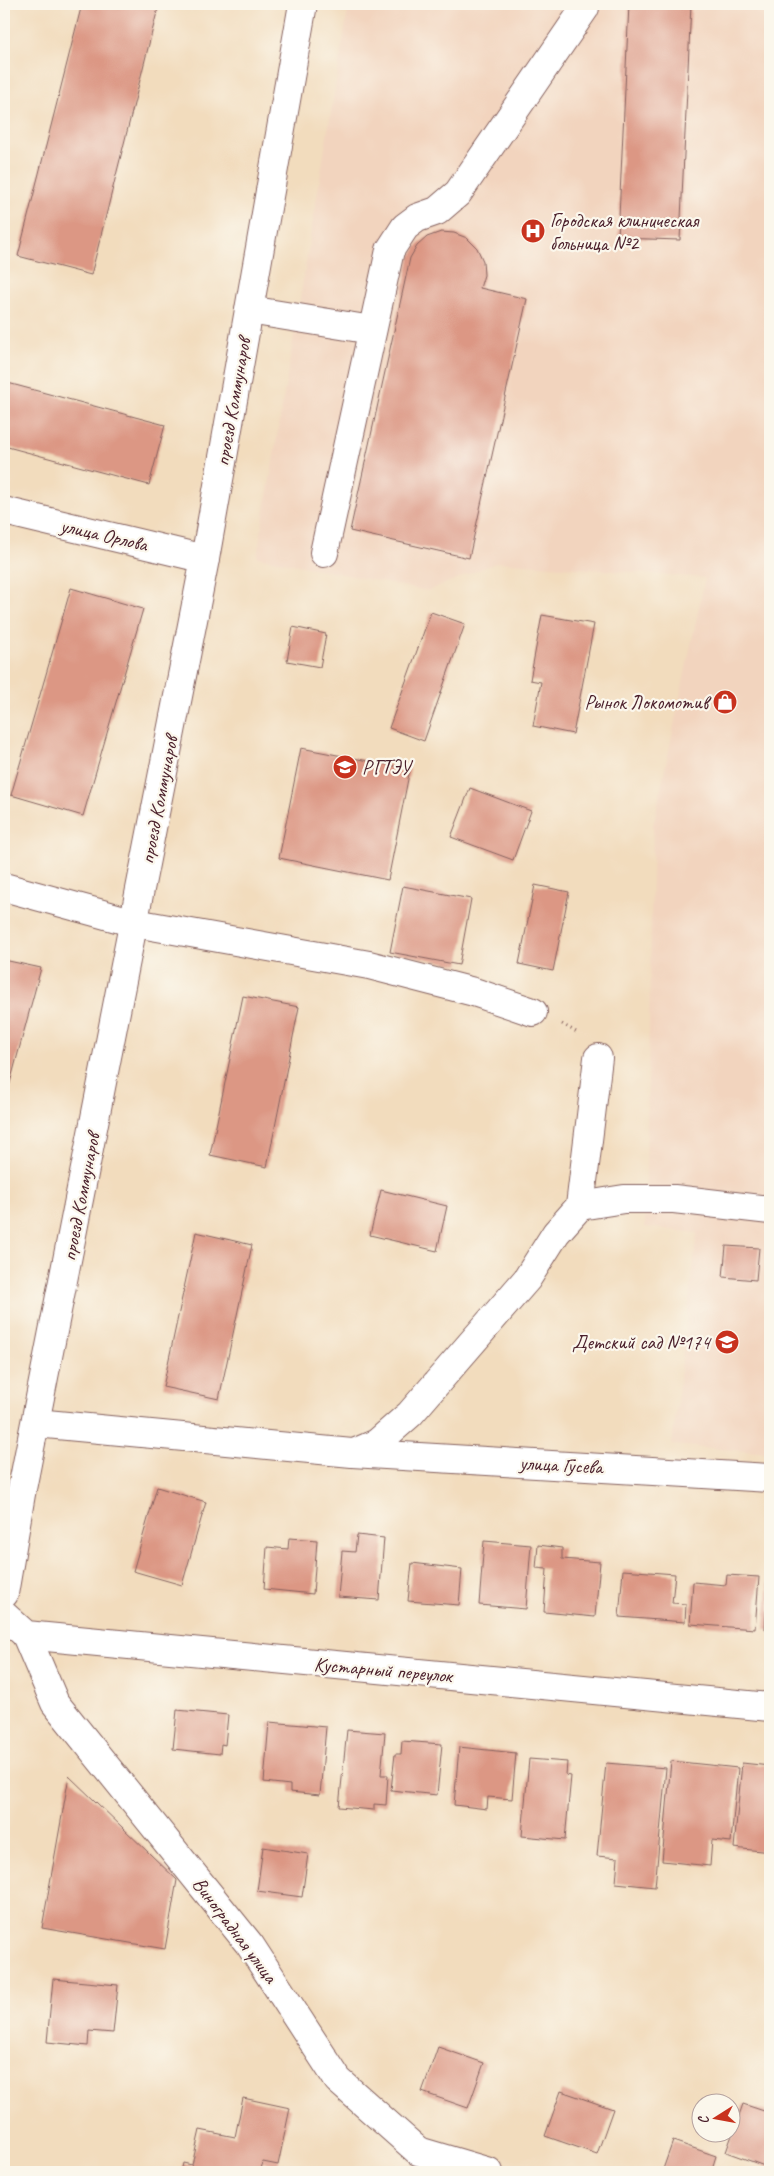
<svg xmlns="http://www.w3.org/2000/svg" width="774" height="2176" font-family="Caveat,sans-serif">
	<style>
		.built { fill: #f2d4be }
		.building { fill: #dc9784 }
		.lines { fill: none; stroke-linecap: round; stroke-linejoin: round }
		.minor-casing { stroke: #85615e; stroke-width: 30 }
		.path { stroke: #85615e; stroke-width: 3; stroke-dasharray: 1 4; stroke-linecap: butt }
		.minor { stroke: #fff; stroke-width: 28 }
		.labels { text-anchor: middle; dominant-baseline: central; stroke-width: 4.5; stroke-linejoin: round; paint-order: stroke }
		.poi-label { font-size: 20px; fill: #4a1f2b; stroke: #fbf7ec; text-anchor: start }
		.street-label { font-size: 20px; fill: #4a1f2b; stroke: #fbf7ec }
	</style>
	<rect width="100%" height="100%" fill="#fbf7ec"/>
	<filter id="ink" filterUnits="userSpaceOnUse"><feTurbulence type="fractalNoise" baseFrequency=".02" numOctaves="2"/><feDisplacementMap in="SourceGraphic" scale="10" xChannelSelector="R" yChannelSelector="G"/><feConvolveMatrix kernelMatrix="1 2 1 2 8 2 1 2 1" color-interpolation-filters="sRGB"/></filter>
	<filter id="wash" filterUnits="userSpaceOnUse"><feTurbulence type="fractalNoise" baseFrequency=".0096" numOctaves="4" result="noise"/><feDisplacementMap in="SourceGraphic" scale="20" xChannelSelector="R" yChannelSelector="G"/><feGaussianBlur stdDeviation="1.12" result="paint"/><feColorMatrix in="noise" values="0 0 0 0 0 0 0 0 0 0 0 0 0 0 0 0 0 1.4 0 .05"/><feComposite in="paint" operator="in"/></filter>
	<g filter="url(#wash)">
		<rect width="100%" height="100%" fill="#f2dcbd"/>
		<path class="built" d="M349,4H770V1453L672,1445L697,1233L645,1227L653,826L705,578L498,562L427,591L257,557Z"/>
		<g id="blocks">
			<g class="building">
				<path d="M82,4H159L91,275L18,256Z"/>
				<path d="M629,4H691L680,240L618,238Z"/>
				<path d="M441,232L454,233L467,238L477,248L483,261L484,275L480,288L527,299L469,558L350,531L410,258L417,246L427,237Z"/>
				<path d="M4,382L165,425L149,485L4,446Z"/>
				<path d="M71,588L143,609L83,816L11,795Z"/>
				<path d="M431,612L465,624L424,741L389,728Z"/>
				<path d="M542,615L594,624L573,734L533,726L541,682L530,680Z"/>
				<path d="M293,627L326,634L320,667L287,661Z"/>
				<path d="M301,748L410,769L388,880L279,858Z"/>
				<path d="M470,788L531,811L513,860L451,837Z"/>
				<path d="M535,885L569,892L553,971L519,964Z"/>
				<path d="M403,886L471,899L459,965L390,952Z"/>
				<path d="M4,960L41,968L4,1105Z"/>
				<path d="M243,996L299,1007L267,1167L210,1155Z"/>
				<path d="M381,1190L447,1206L437,1251L370,1235Z"/>
				<path d="M196,1232L252,1245L219,1399L163,1387Z"/>
				<path d="M726,1246L759,1248L756,1280L723,1277Z"/>
				<path d="M157,1487L206,1502L182,1585L133,1571Z"/>
				<path d="M357,1535L384,1538L379,1600L338,1597L342,1551L355,1552Z"/>
				<path d="M289,1538L317,1540L313,1594L264,1589L267,1547L288,1549Z"/>
				<path d="M484,1541L531,1545L526,1609L479,1605Z"/>
				<path d="M538,1545L562,1548V1559L600,1562L595,1617L544,1612L547,1569L536,1568Z"/>
				<path d="M412,1563L462,1569L459,1605L408,1601Z"/>
				<path d="M623,1570L675,1574L672,1603L686,1604L685,1622L619,1617Z"/>
				<path d="M727,1575L759,1577L755,1629L690,1624L693,1582L726,1585Z"/>
				<path d="M769,1576H770V1629H765Z"/>
				<path d="M177,1710L228,1715L225,1745L221,1744L220,1754L173,1749Z"/>
				<path d="M269,1722L326,1727L320,1795L290,1792V1785L264,1782Z"/>
				<path d="M347,1730L385,1733L381,1775H388L386,1805L374,1804V1810L339,1807Z"/>
				<path d="M402,1741L442,1744L437,1795L391,1790L395,1754H401Z"/>
				<path d="M459,1747L516,1753L512,1799L488,1797L487,1809L454,1805Z"/>
				<path d="M529,1759L567,1762L566,1775L571,1776L565,1840L522,1836Z"/>
				<path d="M671,1761L738,1768L731,1842L712,1840L710,1866L662,1861Z"/>
				<path d="M606,1763L666,1768L655,1887L616,1883L618,1858L597,1856Z"/>
				<path d="M742,1763L770,1766V1852L734,1848Z"/>
				<path d="M69,1776L177,1880L165,1949L42,1928Z"/>
				<path d="M263,1847L308,1854L302,1897L257,1891Z"/>
				<path d="M53,1979L118,1985L113,2033L89,2031L88,2046L47,2042Z"/>
				<path d="M438,2047L484,2063L468,2108L422,2092Z"/>
				<path d="M561,2091L613,2109L597,2154L545,2136Z"/>
				<path d="M243,2098L290,2108L278,2165L263,2162L260,2172H181L183,2163L192,2165L200,2130L235,2137Z"/>
				<path d="M743,2104L770,2113V2168L726,2152Z"/>
				<path d="M673,2141L716,2156L711,2172H662Z"/>
			</g>
		</g>
	</g>
	<g filter="url(#ink)">
		<use href="#blocks" fill-opacity="0" stroke="#85615e" stroke-width="1"/>
		<g class="lines">
			<defs>
				<g id="minor">
					<path d="M249,310L372,330"/>
					<path d="M4,511L205,559"/>
					<path d="M324,553L390,250L405,227L417,218L437,211L458,193L585,8V4"/>
					<path d="M4,887L135,923L369,965L474,992L533,1012"/>
					<path d="M580,1206L624,1199H674L770,1210"/>
					<path d="M36,1423L352,1453L770,1478"/>
					<path d="M354,1453L377,1443L410,1414L527,1279L556,1233L580,1206L598,1058"/>
					<path d="M4,1594L21,1494L205,559L303,4"/>
					<path d="M4,1615L26,1635L770,1707"/>
					<path d="M26,1635L55,1703L250,1945L338,2080L418,2151L489,2172"/>
				</g>
			</defs>
			<use href="#minor" class="minor-casing"/>
			<path class="path" d="M562,1024L578,1033"/>
			<use href="#minor" class="minor"/>
		</g>
	</g>
	<defs>
		<symbol id="hospital-disc" viewBox="-11 -11 22 22"><circle r="9.5" fill="#c8321e" stroke="#fbf7ec"/><path d="M-5-5h3v3.5h4V-5h3V5h-3V1.5h-4V5h-3Z" fill="#fff"/></symbol>
		<symbol id="shop-disc" viewBox="-11 -11 22 22"><circle r="9.5" fill="#c8321e" stroke="#fbf7ec"/><path d="M-5-2.5h2.3a2.7 3.5 0 0 1 5.4 0H5L5.5 6h-11ZM-1.5-2.5h3a1.5 2.3 0 0 0-3 0Z" fill="#fff"/></symbol>
		<symbol id="university-disc" viewBox="-11 -11 22 22"><circle r="9.5" fill="#c8321e" stroke="#fbf7ec"/><path d="M0-5L7-2L0 1L-7-2ZM-4 1L0 2.5L4 1V4Q0 6-4 4Z" fill="#fff"/></symbol>
		<symbol id="school-disc" viewBox="-11 -11 22 22"><circle r="9.5" fill="#c8321e" stroke="#fbf7ec"/><path d="M0-5L7-2L0 1L-7-2ZM-4 1L0 2.5L4 1V4Q0 6-4 4Z" fill="#fff"/></symbol>
	</defs>
	<g fill-rule="evenodd">
		<use href="#hospital-disc" x="519" y="217" width="28" height="28"/>
		<use href="#shop-disc" x="711" y="688" width="28" height="28"/>
		<use href="#university-disc" x="331" y="753" width="28" height="28"/>
		<use href="#school-disc" x="713" y="1328" width="28" height="28"/>
	</g>
	<g class="labels">
		<g class="poi-label">
			<text x="550" y="220">Городская клиническая<tspan x="550" dy="23">больница №2</tspan></text>
			<text x="708" y="702" text-anchor="end">Рынок Локомотив</text>
			<text x="362" y="767">РГТЭУ</text>
			<text x="710" y="1342" text-anchor="end">Детский сад №174</text>
		</g>
		<g class="street-label">
			<text transform="translate(233 402) rotate(-80)">проезд Коммунаров</text>
			<text transform="translate(104 535) rotate(13)">улица Орлова</text>
			<text transform="translate(159 800) rotate(-79)">проезд Коммунаров</text>
			<text transform="translate(81 1197) rotate(-79)">проезд Коммунаров</text>
			<text transform="translate(561 1465) rotate(3)">улица Гусева</text>
			<text transform="translate(383 1670) rotate(5)">Кустарный переулок</text>
			<text transform="translate(235 1930) rotate(53)">Виноградная улица</text>
		</g>
	</g>
	<rect width="774" height="2176" fill="none" stroke="#fbf7ec" stroke-width="20"/>
	<g transform="translate(716 2118) rotate(259)"><circle r="24" fill="#fbf7ec" stroke="#b4a19f"/>
	<path d="M0-4L9 19L0 12L-9 19Z" fill="#c8321e"/>
	<text y="-8" font-size="14" font-weight="bold" text-anchor="middle" fill="#4a1f2b">С</text>
	</g>
</svg>
